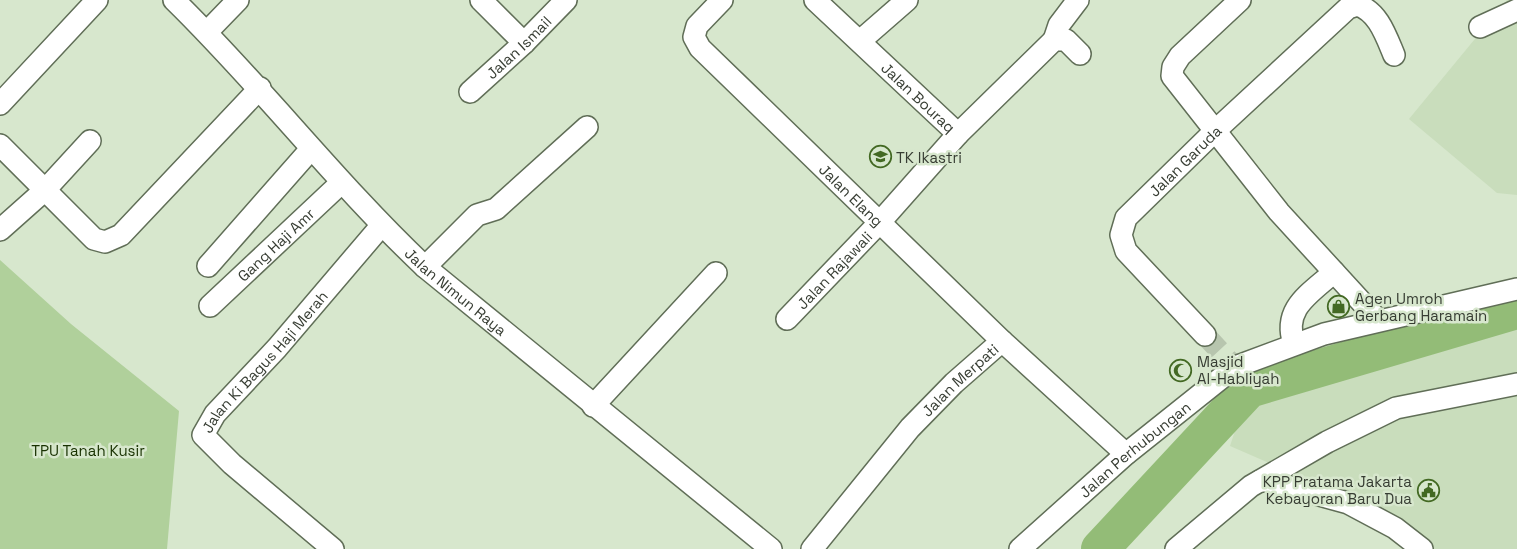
<svg xmlns="http://www.w3.org/2000/svg" width="1517" height="549" font-family="'Space Grotesk',sans-serif">
	<style>
		.built { fill: #c9ddbc }
		.green { fill: #b0d09b }
		.lines { fill: none; stroke-linecap: round; stroke-linejoin: round }
		.river { stroke: #93bc77; stroke-width: 38 }
		.minor-tunnel { stroke: #b7c5ae; stroke-width: 21; stroke-dasharray: 21 11; stroke-linecap: butt }
		.minor-casing { stroke: #606e57; stroke-width: 24 }
		.minor { stroke: #fff; stroke-width: 21 }
		.labels { text-anchor: middle; dominant-baseline: central; stroke-width: 5; stroke-linejoin: round; paint-order: stroke }
		.street-label { font-size: 15px; fill: #373d33; stroke: #d7e7cd }
		.poi-label { font-size: 15px; fill: #373d33; stroke: #d7e7cd; text-anchor: start }
		.park-label { font-size: 15px; fill: #183100; stroke: #d7e7cd }
	</style>
	<rect width="100%" height="100%" fill="#d7e7cd"/>
	<g class="built">
		<path d="M1507,0H1517V195L1497,193L1409,119Z"/>
		<path d="M1517,295V549H1416L1362,503L1230,446L1259,358Z"/>
	</g>
	<path class="green" d="M0,260L71,324L179,411L167,549H0Z"/>
	<g class="lines">
		<path class="river" d="M1100,549L1249,389L1517,310"/>
		<path class="minor-tunnel" d="M1205,335L1230,362"/>
		<defs>
			<g id="minor">
				<path id="s1" d="M174,0C262,86 336,183 425,267L771,549"/>
				<path d="M481,0L524,43"/>
				<path id="s2" d="M722,0L697,26L694,37L700,48L1002,341L1126,454"/>
				<path id="s3" d="M815,0L958,134"/>
				<path d="M1240,0L1180,56L1173,67L1172,76L1279,212L1378,320"/>
				<path d="M1480,27L1517,10"/>
				<path d="M207,32L238,0"/>
				<path d="M1054,40L1059,25L1078,0"/>
				<path d="M860,41L907,0"/>
				<path id="s4" d="M470,92L524,43L566,0"/>
				<path d="M0,104L97,0"/>
				<path d="M0,145L94,239L105,242L121,235L260,88"/>
				<path d="M0,230L45,190L90,141"/>
				<path d="M208,266L311,149"/>
				<path d="M425,267L477,215L496,209L587,127"/>
				<path id="s5" d="M210,306L341,183"/>
				<path id="s6" d="M787,319L880,222L958,134L1054,40H1066L1080,54"/>
				<path id="s7" d="M1205,335L1126,251L1121,235L1126,218L1216,130L1348,8L1357,5C1378,11 1386,36 1394,55"/>
				<path d="M1294,344C1282,308 1310,294 1334,272"/>
				<path d="M593,406L716,273"/>
				<path d="M1260,481H1269L1348,503L1395,528L1422,549"/>
				<path id="s8" d="M333,549L232,464L203,435L215,414L277,348L381,226"/>
				<path id="s9" d="M812,549L910,428L954,383L1002,341"/>
				<path id="s10" d="M1020,549L1126,454L1235,367L1324,334L1517,289"/>
				<path d="M1176,549L1251,486L1327,442L1396,408L1517,384"/>
			</g>
		</defs>
		<use href="#minor" class="minor-casing"/>
		<use href="#minor" class="minor"/>
	</g>
	<defs>
		<symbol id="school-ring" viewBox="-11 -11 22 22"><circle r="9.5" fill="#d7e7cd" stroke="#436923" stroke-width="1.5"/><path d="M0-5L7-2L0 1L-7-2ZM-4 1L0 2.5L4 1V4Q0 6-4 4Z" fill="#436923"/></symbol>
		<symbol id="shop-ring" viewBox="-11 -11 22 22"><circle r="9.5" fill="#d7e7cd" stroke="#436923" stroke-width="1.5"/><path d="M-5-2.5h2.3a2.7 3.5 0 0 1 5.4 0H5L5.5 6h-11ZM-1.5-2.5h3a1.5 2.3 0 0 0-3 0Z" fill="#436923"/></symbol>
		<symbol id="mosque-ring" viewBox="-11 -11 22 22"><circle r="9.5" fill="#d7e7cd" stroke="#436923" stroke-width="1.5"/><path d="M3.5-4.9A6 6 0 1 0 3.5 4.9A5 5 0 1 1 3.5-4.9Z" fill="#436923"/></symbol>
		<symbol id="civic-ring" viewBox="-11 -11 22 22"><circle r="9.5" fill="#d7e7cd" stroke="#436923" stroke-width="1.5"/><path d="M-.6-6.5H3V-4.5H.6V-3L4-1V1h2V6H-6V1h2V-1L-.6-3ZM-1.2 2.5V6h2.4V2.5Z" fill="#436923"/></symbol>
	</defs>
	<g fill-rule="evenodd">
		<use href="#school-ring" x="868" y="144" width="25" height="25"/>
		<use href="#shop-ring" x="1326" y="294" width="25" height="25"/>
		<use href="#mosque-ring" x="1168" y="358" width="25" height="25"/>
		<use href="#civic-ring" x="1416" y="478" width="25" height="25"/>
	</g>
	<g class="labels">
		<g class="street-label">
			<text stroke="none"><textPath href="#s4" startOffset="66">Jalan Ismail</textPath></text>
			<text stroke="none"><textPath href="#s3" startOffset="142">Jalan Bouraq</textPath></text>
			<text stroke="none"><textPath href="#s7" startOffset="232">Jalan Garuda</textPath></text>
			<text stroke="none"><textPath href="#s2" startOffset="271">Jalan Elang</textPath></text>
			<text stroke="none"><textPath href="#s5" startOffset="90">Gang Haji Amr</textPath></text>
			<text stroke="none"><textPath href="#s6" startOffset="68">Jalan Rajawali</textPath></text>
			<text stroke="none"><textPath href="#s1" startOffset="406">Jalan Nimun Raya</textPath></text>
			<text stroke="none"><textPath href="#s8" startOffset="269">Jalan Ki Bagus Haji Merah</textPath></text>
			<text stroke="none"><textPath href="#s9" startOffset="225">Jalan Merpati</textPath></text>
			<text stroke="none"><textPath href="#s10" startOffset="152">Jalan Perhubungan</textPath></text>
		</g>
		<g class="poi-label">
			<text x="896" y="157">TK Ikastri</text>
			<text x="1355" y="298">Agen Umroh<tspan x="1355" dy="17">Gerbang Haramain</tspan></text>
			<text x="1197" y="361">Masjid<tspan x="1197" dy="17">Al-Habliyah</tspan></text>
			<text x="1412" y="481" text-anchor="end">KPP Pratama Jakarta<tspan x="1412" dy="17">Kebayoran Baru Dua</tspan></text>
		</g>
		<g class="park-label">
			<text x="88" y="450">TPU Tanah Kusir</text>
		</g>
	</g>
</svg>
